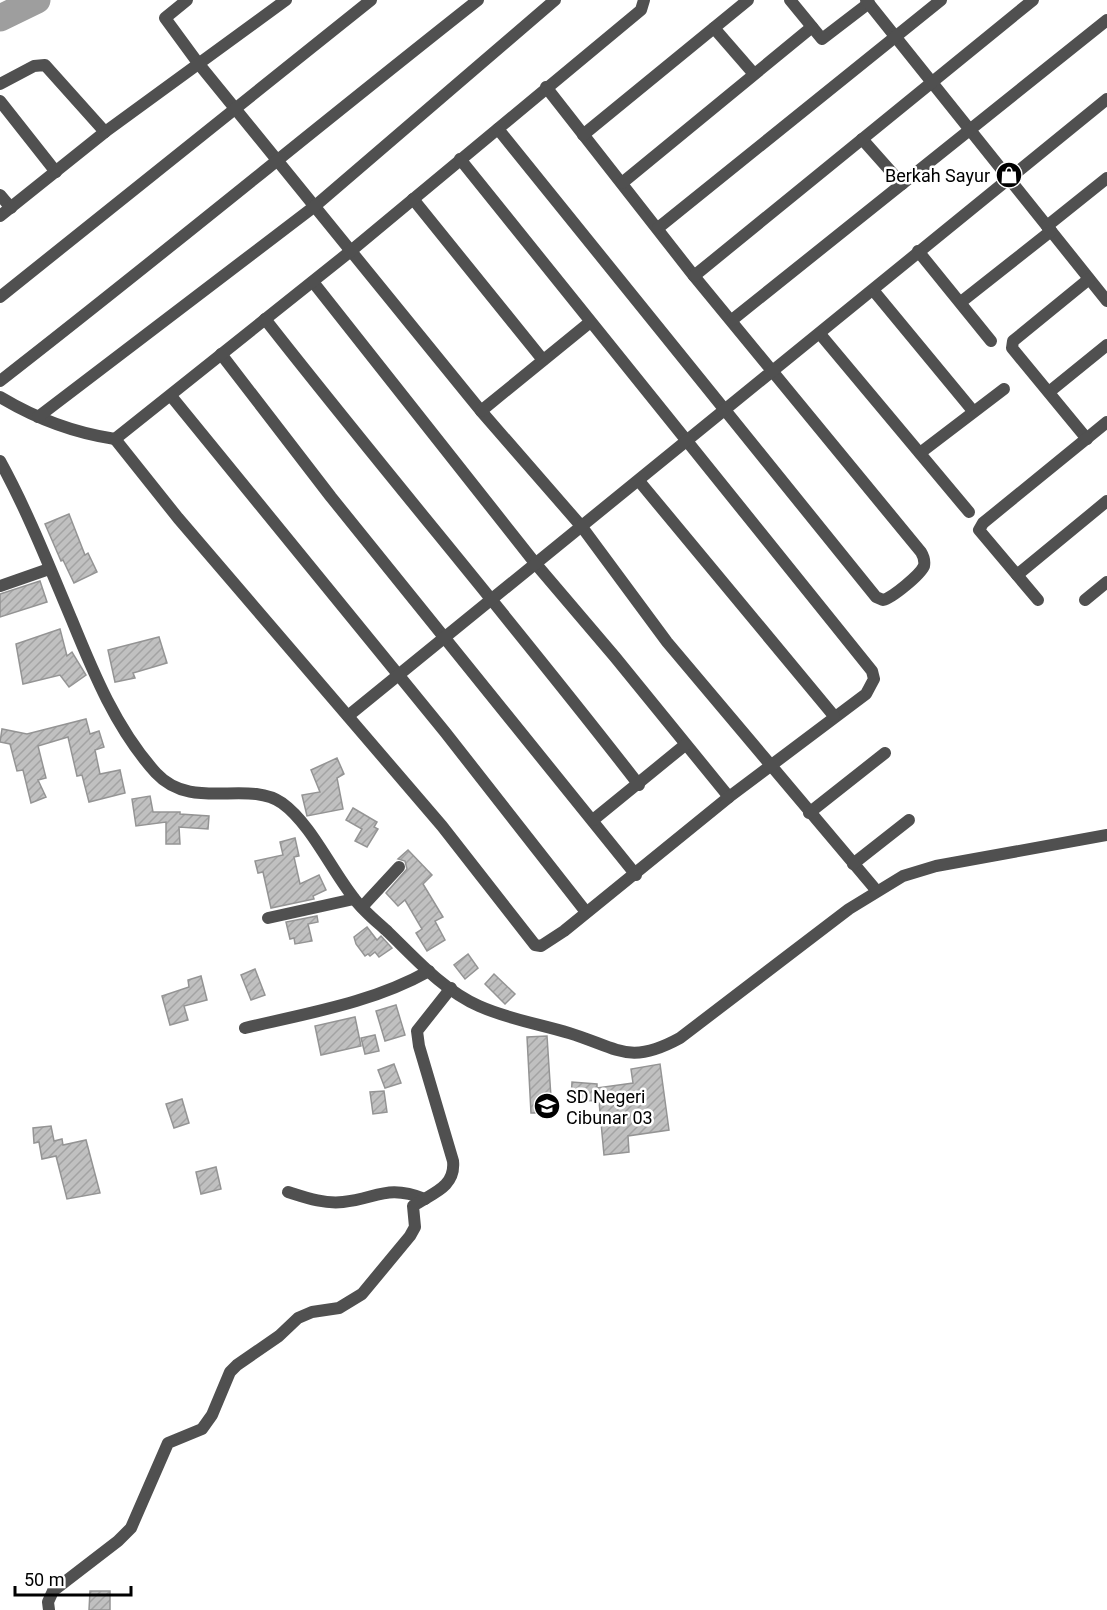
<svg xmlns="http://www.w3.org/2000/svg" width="1107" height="1610" font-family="Roboto,sans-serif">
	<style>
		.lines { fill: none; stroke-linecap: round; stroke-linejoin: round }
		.river { stroke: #9e9e9e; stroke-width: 27 }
		.building { fill: url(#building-hatch); stroke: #949494; stroke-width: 1.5 }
		.minor { stroke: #505050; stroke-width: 12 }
		.labels { text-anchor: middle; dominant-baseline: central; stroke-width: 5; stroke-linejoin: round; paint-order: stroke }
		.poi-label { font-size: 18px; fill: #000; stroke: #fff; text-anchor: end }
	</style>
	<defs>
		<pattern id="building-hatch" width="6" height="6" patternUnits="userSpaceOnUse" patternTransform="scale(1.5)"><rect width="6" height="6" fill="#c0c0c0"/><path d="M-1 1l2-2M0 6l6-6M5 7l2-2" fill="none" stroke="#a3a3a3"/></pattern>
	</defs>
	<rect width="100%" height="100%" fill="#fff"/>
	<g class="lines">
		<path class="river" d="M0,18L37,0"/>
	</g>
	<g class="building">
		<path d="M69,514L85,555L88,553L97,572L74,583L63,560L61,561L45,524Z"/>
		<path d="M40,581L47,602L0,617V594Z"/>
		<path d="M60,629L67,656L72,652L86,675L69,687L60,675L23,684L16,644Z"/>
		<path d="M159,637L167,663L133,673L135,678L115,682L108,650Z"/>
		<path d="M86,719L90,734L99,731L104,747L95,750L100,774L120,770L125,793L89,802L82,775L77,776L68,737L38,746L46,778L38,780L46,797L31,803L23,770L17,771L10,744L0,742L2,729L27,734Z"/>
		<path d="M337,758L344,774L337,778L343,809L307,816L302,795L320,792L311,770Z"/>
		<path d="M150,796L153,812H180V814L209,816L208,829L179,827L180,844H166V822L136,826L132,799Z"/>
		<path d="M353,808L377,822L374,827L378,829L367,847L355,841L362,829L346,820Z"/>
		<path d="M295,838L299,856L294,857L300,884L319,875L326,890L313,896L314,899L271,908L263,872L258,873L255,861L283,855L280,842Z"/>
		<path d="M408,850L432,875L423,884L443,917L435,921L445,940L427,951L416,933L422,929L405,900L398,906L386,893L407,869L405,861L398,859Z"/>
		<path d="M317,916L318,922L308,924L312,941L295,944L294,938L290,939L286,922Z"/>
		<path d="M367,927L377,940L381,936L392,948L379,957L375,952L370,956L368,954L365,956L356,944L354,937Z"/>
		<path d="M468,954L478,968L465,979L454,965Z"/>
		<path d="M255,969L265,995L251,1000L241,975Z"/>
		<path d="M494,974L515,994L505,1004L485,984Z"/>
		<path d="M201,976L207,1000L184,1006L188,1020L170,1025L162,996L189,987L188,980Z"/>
		<path d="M396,1005L405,1035L385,1041L376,1011Z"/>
		<path d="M355,1017L361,1046L321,1055L315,1026Z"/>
		<path d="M375,1035L379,1051L365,1054L361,1038Z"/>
		<path d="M547,1036L552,1113H531L527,1037Z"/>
		<path d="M394,1064L401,1083L385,1088L378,1070Z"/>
		<path d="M660,1064L669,1130L628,1136L629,1152L604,1155L599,1101L571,1100L572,1082L597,1084V1088L633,1083L631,1069Z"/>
		<path d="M384,1091L387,1112L373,1114L370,1092Z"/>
		<path d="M182,1099L189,1123L174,1128L166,1104Z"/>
		<path d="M51,1126L54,1141L62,1139L63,1145L86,1140L100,1193L67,1199L56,1156L42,1159L39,1142L34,1143L33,1128Z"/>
		<path d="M216,1167L221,1189L201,1194L196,1172Z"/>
		<path d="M90,1591H110V1610H89Z"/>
	</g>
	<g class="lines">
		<g class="minor">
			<path d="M187,0L165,18L198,63L481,411L582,527L667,642L876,890"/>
			<path d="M790,0L822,39L869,3"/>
			<path d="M866,0L1107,301"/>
			<path d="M714,28L754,74"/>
			<path d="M0,84L34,66L45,65L105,132"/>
			<path d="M0,101L56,172"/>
			<path d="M498,129L876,597L883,600C892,598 920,575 924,566C925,561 924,557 921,552L694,276L546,87"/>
			<path d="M583,135L748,0"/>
			<path d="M862,139L902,184"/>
			<path d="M622,183L812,27"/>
			<path d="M0,195L11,208"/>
			<path d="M413,199L543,360"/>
			<path d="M0,216L105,132L286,0"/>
			<path d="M1047,226L1107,178"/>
			<path d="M658,228L941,0"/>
			<path d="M918,251L991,341"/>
			<path d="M694,276L1033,0"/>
			<path d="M313,282L535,563L615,657L729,797"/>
			<path d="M873,290L973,411"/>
			<path d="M0,297L371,0"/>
			<path d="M961,302L1051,231"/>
			<path d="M265,319C388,476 517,627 639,785"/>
			<path d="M732,320L1107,20"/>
			<path d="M820,334L969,512"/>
			<path d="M221,354L331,497L636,875"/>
			<path d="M0,381C161,256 318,126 478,0"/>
			<path d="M1049,392L1107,345"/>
			<path d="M171,396L445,732L586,912"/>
			<path d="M0,397C35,418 74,433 115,439L352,250L641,10L644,0"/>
			<path d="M481,411L589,323"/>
			<path d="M38,417L315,206L555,0"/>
			<path d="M115,439L178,518L442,826L535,945L541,946L564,931L729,797L866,694L874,679L872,671L460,159"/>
			<path d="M1087,439L1012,348L1013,341L1089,279"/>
			<path d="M920,453L1004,389"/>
			<path d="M0,461C27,510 49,566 71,618C93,672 116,729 156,773C192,812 247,779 282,803C310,823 331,869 353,897C362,910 376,921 388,932C415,958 444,991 479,1006C508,1019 539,1024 569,1033C618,1048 629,1066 680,1038L849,909L903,876L936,866L1107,835"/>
			<path d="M639,481L834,716"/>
			<path d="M1017,575L1107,501"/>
			<path d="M0,586L49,569"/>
			<path d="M1038,600L979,530L983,523L1107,422"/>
			<path d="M1085,600L1107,582"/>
			<path d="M348,716L1107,99"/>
			<path d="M809,813L885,753"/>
			<path d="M593,820L685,745"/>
			<path d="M853,864L909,820"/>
			<path d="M362,907L399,867"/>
			<path d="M268,918L354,899"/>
			<path d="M245,1028C308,1013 372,1003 429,971"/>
			<path d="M288,1192C307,1198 324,1204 343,1202C378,1198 387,1184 425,1199"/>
			<path d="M49,1610L48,1602L53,1591L118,1541L131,1528L168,1443L202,1429L212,1415L230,1372L237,1365L279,1336L298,1318L312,1312L339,1308L362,1294L410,1236L415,1227L413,1206C430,1194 456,1188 453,1161L419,1046L417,1031L451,988"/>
		</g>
	</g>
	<defs>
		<symbol id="shop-disc" viewBox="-11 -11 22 22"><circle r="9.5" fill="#000" stroke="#fff"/><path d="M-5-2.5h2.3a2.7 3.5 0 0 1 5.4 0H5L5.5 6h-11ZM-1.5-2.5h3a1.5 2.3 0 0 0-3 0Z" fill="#fff"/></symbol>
		<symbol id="school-disc" viewBox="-11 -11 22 22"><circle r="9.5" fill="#000" stroke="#fff"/><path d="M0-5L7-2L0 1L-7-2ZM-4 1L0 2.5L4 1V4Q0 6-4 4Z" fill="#fff"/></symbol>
	</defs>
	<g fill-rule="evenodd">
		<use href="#shop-disc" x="994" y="160" width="30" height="30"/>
		<use href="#school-disc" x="532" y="1091" width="30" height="30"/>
	</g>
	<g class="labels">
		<g class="poi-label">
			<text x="990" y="175">Berkah Sayur</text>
			<text x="566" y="1096" text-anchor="start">SD Negeri<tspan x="566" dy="21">Cibunar 03</tspan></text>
		</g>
	</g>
	<path d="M15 1586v9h116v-9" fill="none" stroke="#000000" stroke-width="3"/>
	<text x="24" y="1586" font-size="18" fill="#000000" stroke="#ffffff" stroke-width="4.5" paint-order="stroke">50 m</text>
</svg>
